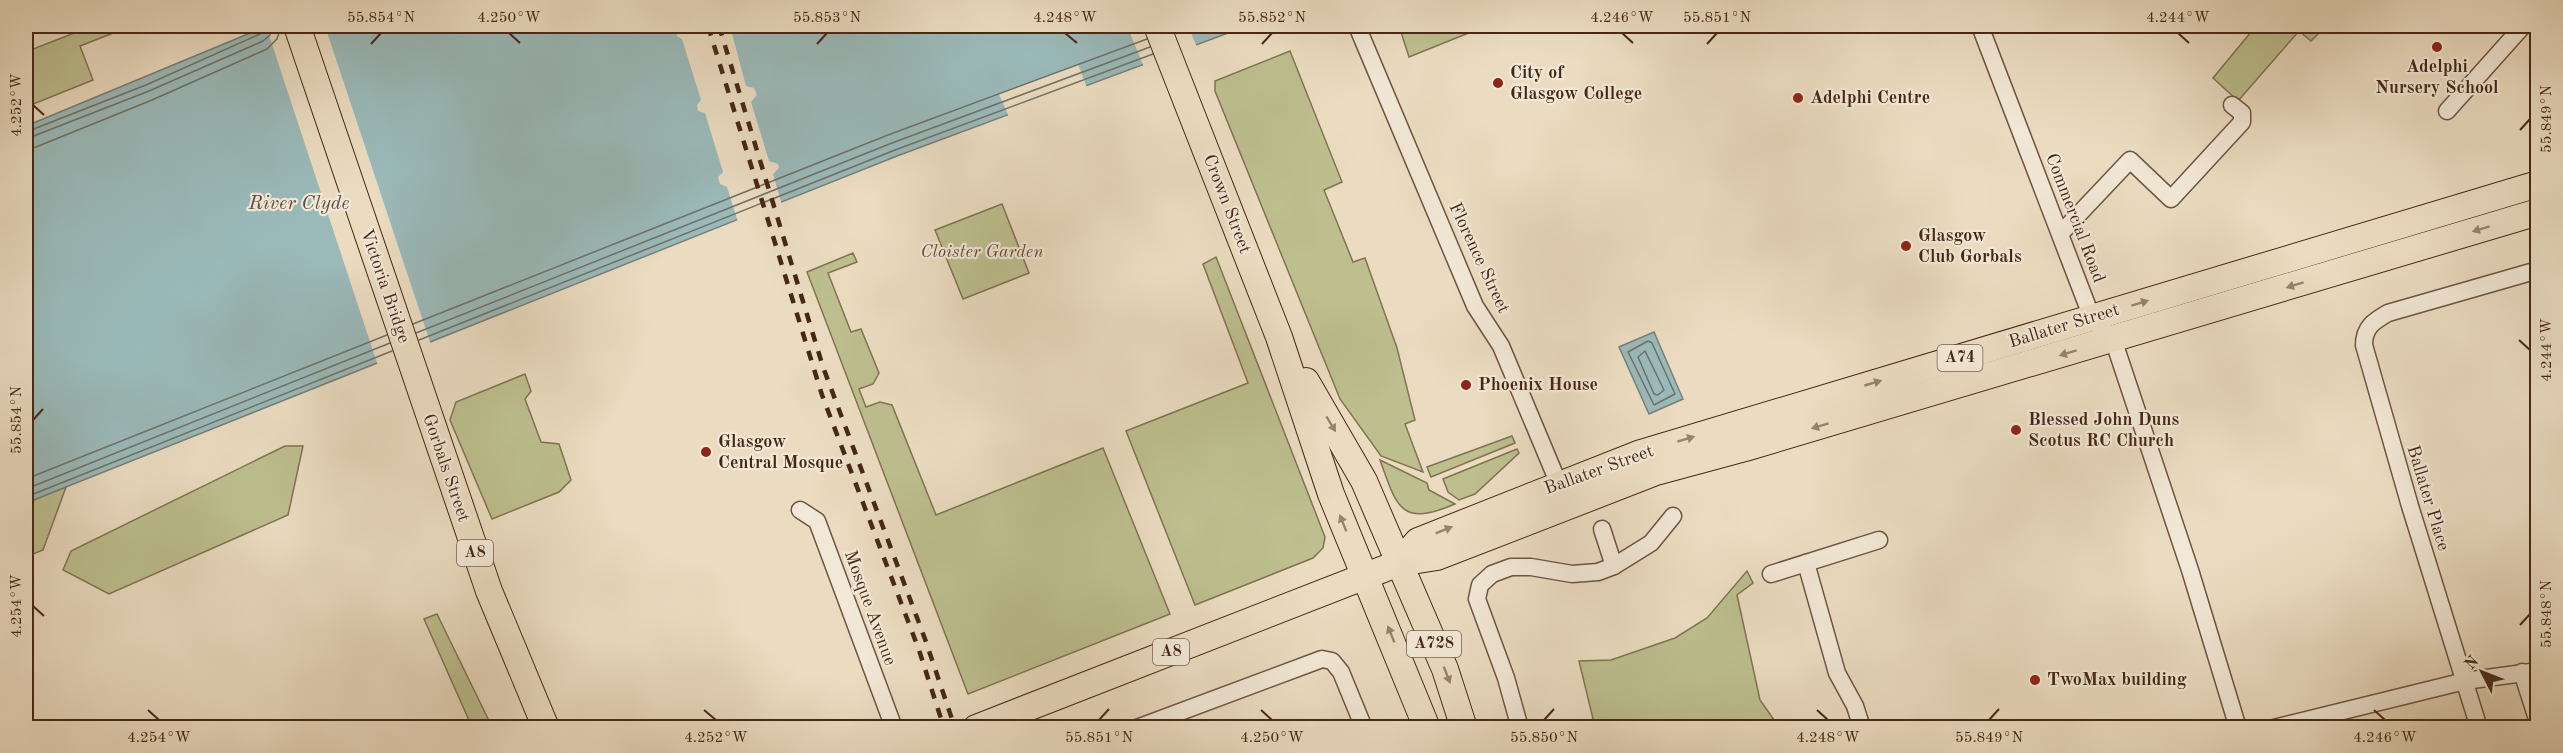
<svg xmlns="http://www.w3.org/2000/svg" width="2563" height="753" font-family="'Old Standard TT',serif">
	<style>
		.green { fill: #bdbf8f; stroke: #827352; stroke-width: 1.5 }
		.water { fill: #9ababa; stroke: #787f78; stroke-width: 1.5 }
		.pier { fill: #ebdcc1 }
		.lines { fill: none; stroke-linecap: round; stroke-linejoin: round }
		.shore { stroke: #707068; stroke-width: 1.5 }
		.street-casing { stroke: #6f5441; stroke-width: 19 }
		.primary-casing { stroke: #462716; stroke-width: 28 }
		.street { stroke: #f2e8d7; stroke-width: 16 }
		.primary { stroke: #ebdcc1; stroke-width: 26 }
		.rail { stroke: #462716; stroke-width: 4.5; stroke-dasharray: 10 10; stroke-linecap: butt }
		.oneway { fill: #98826c }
		.ticks { fill: none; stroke: #462716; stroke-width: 2 }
		.poi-dot { fill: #8f2418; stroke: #f2e8d7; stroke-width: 2 }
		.labels { text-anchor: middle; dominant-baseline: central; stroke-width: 4.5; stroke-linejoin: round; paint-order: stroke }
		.shield { fill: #f2e8d7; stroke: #7a6150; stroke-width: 1.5 }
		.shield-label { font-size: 16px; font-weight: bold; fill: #462716 }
		.poi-label { font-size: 18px; font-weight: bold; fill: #462716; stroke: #f2e8d7; text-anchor: start }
		.street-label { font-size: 18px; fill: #462716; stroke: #f2e8d7 }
		.park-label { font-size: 18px; font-style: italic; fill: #644d34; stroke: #f2e8d7 }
		.water-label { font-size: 20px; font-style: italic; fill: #5b4c3f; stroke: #f2e8d7 }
		.neatline { fill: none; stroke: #462716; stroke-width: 2 }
		.ticks-label { font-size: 15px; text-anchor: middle; fill: #462716 }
	</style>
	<rect width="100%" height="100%" fill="#ebdcc1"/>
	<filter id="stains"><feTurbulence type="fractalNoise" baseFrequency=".00333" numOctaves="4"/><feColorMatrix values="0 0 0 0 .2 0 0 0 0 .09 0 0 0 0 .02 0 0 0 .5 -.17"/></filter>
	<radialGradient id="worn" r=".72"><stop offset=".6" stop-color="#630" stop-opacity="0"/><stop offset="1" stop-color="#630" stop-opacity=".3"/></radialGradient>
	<g class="green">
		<path d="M92,26H131L80,46L93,80L26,107V56L28,51Z"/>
		<path d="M1399,26H1486L1409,57Z"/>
		<path d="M2256,26H2326L2311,41L2299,31L2238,101L2213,78Z"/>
		<path d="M1290,51L1342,182L1324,190L1353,262L1365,258L1397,348L1415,420L1405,424L1423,472L1381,456L1340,399L1215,91V81Z"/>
		<path d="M1002,204L1029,273L963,299L935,230Z"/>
		<path d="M853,253L857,262L828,273L851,332L861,329L879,373L873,384L859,389L866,407L880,402L892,405L936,515L1103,448L1170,614L968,694L807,272Z"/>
		<path d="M1216,257L1325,537L1323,548L1313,558L1195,605L1126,431L1248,383L1203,264Z"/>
		<path d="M525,374L531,391L525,399L541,442L559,444L571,480L559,492L492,519L450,420L456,402Z"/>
		<path d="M1512,436L1515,443L1431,477L1427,467Z"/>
		<path d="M285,446H303L288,515L109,594L63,570L71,551Z"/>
		<path d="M1517,449L1519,453L1475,494L1459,500L1448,492L1443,479Z"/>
		<path d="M1380,460L1427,483L1429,490L1455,504C1401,527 1397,508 1380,460Z"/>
		<path d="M66,487L43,550L26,557V503Z"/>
		<path d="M1747,571L1753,583L1737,595L1760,700L1779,727H1595L1579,661L1611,660L1675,638L1707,618Z"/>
		<path d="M437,614L492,727H472L424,619Z"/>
	</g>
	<g class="water">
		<path d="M267,26H1247L897,156L26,503V126Z"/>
		<path d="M1654,332L1683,399L1649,414L1619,347Z"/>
	</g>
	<g class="pier">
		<path d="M266,26H325L431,345L378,366Z"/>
		<path d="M678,26H730L746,86L754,88L757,95L751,102L769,161L778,164L779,168L773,174L782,205L738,222L727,187L720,184L718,177L723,172L705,113L698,111L697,105L701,100L682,39L677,36Z"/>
		<path d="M1127,26H1188L1197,47L1144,67Z"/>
		<path d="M1078,64L1087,88L1009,117L999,94Z"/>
	</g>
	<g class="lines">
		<g class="shore">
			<path d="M26,132L146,85L260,34L264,26"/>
			<path d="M26,139L149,91L263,41L270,35L272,26"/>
			<path d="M26,148L36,147L152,100L267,49L277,39L281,26"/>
			<path d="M413,324L888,135L1147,39"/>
			<path d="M416,333L892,143L1150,47"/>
			<path d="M419,340L895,150L1153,54"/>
			<path d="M1648,341L1652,343L1675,394L1654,405L1628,352Z"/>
			<path d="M1645,351L1664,390L1658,395L1654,394L1638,357Z"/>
			<path d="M26,479L387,335"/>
			<path d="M26,489L390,343"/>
			<path d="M26,497L392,351"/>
		</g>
		<defs>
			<g id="street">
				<path d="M1357,26L1475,306L1501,346L1563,494"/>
				<path d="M1980,26L2092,318L2113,339L2190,570L2238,728"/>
				<path d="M2447,111L2523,26"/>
				<path d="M2061,233L2130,160L2171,199L2242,122V113L2232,105"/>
				<path d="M800,510L817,521L894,728"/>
				<path d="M1602,529L1614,566"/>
				<path d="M1806,563L1837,673L1855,706L1862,728"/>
				<path d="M1771,574L1879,540"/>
				<path d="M2522,672L2538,722"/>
				<path d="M1137,728L1322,659L1332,661L1341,672L1364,728"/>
				<path d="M1520,728L1506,678L1477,599L1480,585L1492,574L1511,567H1531L1572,574L1598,572L1614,566L1651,543L1673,516"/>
				<path d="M2274,728L2465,681L2538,671"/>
				<path d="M2479,728L2410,506L2364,345C2364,327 2374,321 2388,313L2538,270"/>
			</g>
			<g id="primary">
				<path d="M297,26L489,591L546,728"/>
				<path d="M1157,26L1279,337L1331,494L1427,728"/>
				<path d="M1306,381L1364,481L1445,669L1464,728"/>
				<path d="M1399,563L1418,541L1638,454L2538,184"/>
				<path d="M976,728L1399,563L1437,557L1656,472L1745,448L2538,212"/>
			</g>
		</defs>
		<use href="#street" class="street-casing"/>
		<use href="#primary" class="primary-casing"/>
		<use href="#street" class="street"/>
		<use href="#primary" class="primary"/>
		<g class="rail">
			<path d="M708,26L822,395L919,650L944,728"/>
			<path d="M719,26L823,367L925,639L955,728"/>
		</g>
	</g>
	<defs><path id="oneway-solid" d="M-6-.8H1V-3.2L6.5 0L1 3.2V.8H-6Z" transform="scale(1.5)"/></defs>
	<g class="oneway">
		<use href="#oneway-solid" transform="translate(2481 229) rotate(163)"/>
		<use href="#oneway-solid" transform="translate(2295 285) rotate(163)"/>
		<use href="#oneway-solid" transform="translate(2140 303) rotate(-17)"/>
		<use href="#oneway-solid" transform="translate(2068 353) rotate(163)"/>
		<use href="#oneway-solid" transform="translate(1873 383) rotate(-16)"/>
		<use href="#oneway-solid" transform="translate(1331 424) rotate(59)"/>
		<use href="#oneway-solid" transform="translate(1820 426) rotate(163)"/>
		<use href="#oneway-solid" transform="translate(1686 439) rotate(-17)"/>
		<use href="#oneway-solid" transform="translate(1343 523) rotate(-112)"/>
		<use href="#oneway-solid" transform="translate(1444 530) rotate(-22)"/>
		<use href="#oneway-solid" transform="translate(1391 634) rotate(-112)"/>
		<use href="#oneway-solid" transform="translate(1447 675) rotate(69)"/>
	</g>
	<path class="ticks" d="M509,33L520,43M1065,33L1077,43M1622,33L1633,43M2178,33L2189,43M371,44L381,33M817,44L827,33M1262,44L1272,33M1707,44L1717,33M33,105L44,115M2520,130L2530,119M2519,340L2530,350M33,420L43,409M33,606L44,616M2520,625L2530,614M148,710L159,720M704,710L716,720M1261,710L1272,720M1817,710L1828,720M2374,710L2385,720M1099,720L1109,709M1544,720L1554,709M1989,720L1999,709"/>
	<g class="poi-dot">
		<circle cx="2437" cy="47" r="6"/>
		<circle cx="1498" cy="83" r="6"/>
		<circle cx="1798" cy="98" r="6"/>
		<circle cx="1906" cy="246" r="6"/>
		<circle cx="1466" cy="385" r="6"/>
		<circle cx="2016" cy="430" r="6"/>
		<circle cx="706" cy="452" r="6"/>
		<circle cx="2035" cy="680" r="6"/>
	</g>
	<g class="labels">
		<g class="shield">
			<rect x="1937.5" y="345" width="45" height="26" rx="4.5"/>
			<rect x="457" y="540" width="36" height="26" rx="4.5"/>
			<rect x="1407" y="631" width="54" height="26" rx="4.5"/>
			<rect x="1153" y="639" width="36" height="26" rx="4.5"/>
		</g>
		<g class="shield-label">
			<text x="1960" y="358">A74</text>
			<text x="475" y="553">A8</text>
			<text x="1434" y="644">A728</text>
			<text x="1171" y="652">A8</text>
		</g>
		<g class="poi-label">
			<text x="2437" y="67" text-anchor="middle">Adelphi<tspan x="2437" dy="21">Nursery School</tspan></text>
			<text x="1510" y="73">City of<tspan x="1510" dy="21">Glasgow College</tspan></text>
			<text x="1810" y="98">Adelphi Centre</text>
			<text x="1918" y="236">Glasgow<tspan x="1918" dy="21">Club Gorbals</tspan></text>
			<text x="1478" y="385">Phoenix House</text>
			<text x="2028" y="420">Blessed John Duns<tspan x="2028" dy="21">Scotus RC Church</tspan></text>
			<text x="718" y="442">Glasgow<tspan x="718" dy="21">Central Mosque</tspan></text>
			<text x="2047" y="680">TwoMax building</text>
		</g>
		<g class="street-label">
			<text transform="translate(1227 204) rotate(69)">Crown Street</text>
			<text transform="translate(2075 218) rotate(69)">Commercial Road</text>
			<text transform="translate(1479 258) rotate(65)">Florence Street</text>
			<text transform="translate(385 286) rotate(71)">Victoria Bridge</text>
			<text transform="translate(2064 326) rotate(-17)">Ballater Street</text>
			<text transform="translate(446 468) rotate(71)">Gorbals Street</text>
			<text transform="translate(1599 470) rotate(-20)">Ballater Street</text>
			<text transform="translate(2428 498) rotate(73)">Ballater Place</text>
			<text transform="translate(870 608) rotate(70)">Mosque Avenue</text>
		</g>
		<g class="park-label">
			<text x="982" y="252">Cloister Garden</text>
		</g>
		<g class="water-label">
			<text x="299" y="204">River Clyde</text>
		</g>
	</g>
	<rect width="2563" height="753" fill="none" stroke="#ebdcc1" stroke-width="66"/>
	<g transform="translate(2482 672) rotate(312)" stroke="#f2e8d7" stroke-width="4.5" paint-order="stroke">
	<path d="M0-4.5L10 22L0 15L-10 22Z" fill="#462716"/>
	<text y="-9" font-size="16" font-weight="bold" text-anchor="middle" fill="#462716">N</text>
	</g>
	<rect x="33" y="33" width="2497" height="687" class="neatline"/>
	<g class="ticks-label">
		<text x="381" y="22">55.854°N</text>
		<text x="509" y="22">4.250°W</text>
		<text x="827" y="22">55.853°N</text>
		<text x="1065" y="22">4.248°W</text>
		<text x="1272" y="22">55.852°N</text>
		<text x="1622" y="22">4.246°W</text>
		<text x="1717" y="22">55.851°N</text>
		<text x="2178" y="22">4.244°W</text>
		<text transform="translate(16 105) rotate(-90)" y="5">4.252°W</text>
		<text transform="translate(2546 119) rotate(-90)" y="5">55.849°N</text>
		<text transform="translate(2546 350) rotate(-90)" y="5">4.244°W</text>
		<text transform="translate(16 420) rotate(-90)" y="5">55.854°N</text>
		<text transform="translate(16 606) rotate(-90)" y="5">4.254°W</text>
		<text transform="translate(2546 614) rotate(-90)" y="5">55.848°N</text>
		<text x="159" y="742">4.254°W</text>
		<text x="716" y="742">4.252°W</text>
		<text x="1099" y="742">55.851°N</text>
		<text x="1272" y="742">4.250°W</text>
		<text x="1544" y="742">55.850°N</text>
		<text x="1828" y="742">4.248°W</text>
		<text x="1989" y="742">55.849°N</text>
		<text x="2385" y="742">4.246°W</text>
	</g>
	<rect width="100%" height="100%" filter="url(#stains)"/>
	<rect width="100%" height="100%" fill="url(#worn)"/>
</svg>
